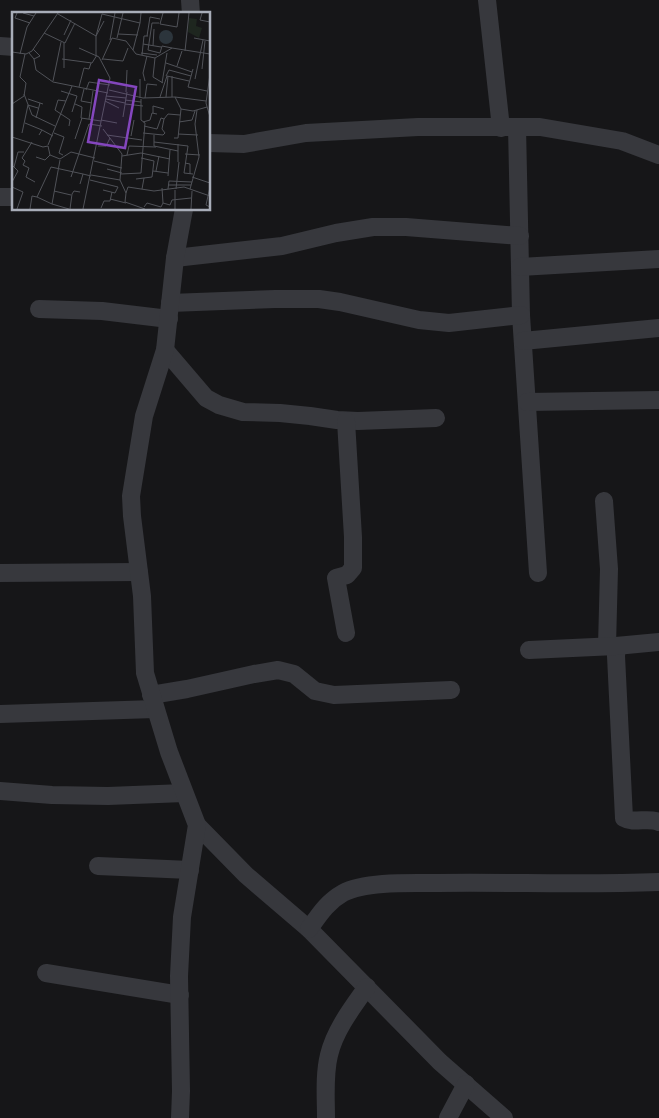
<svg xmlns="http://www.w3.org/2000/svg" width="659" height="1118" font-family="Rubik,sans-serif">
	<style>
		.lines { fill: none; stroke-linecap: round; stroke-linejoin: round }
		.minor { stroke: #37383d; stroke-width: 18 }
		.inset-road { fill: none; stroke: #505258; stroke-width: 1 }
		.view { fill: #8446be; fill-opacity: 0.15; stroke: #8446be; stroke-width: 2.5 }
		.inset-edge { fill: none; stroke: #a8adb8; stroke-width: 2.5 }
	</style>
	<rect width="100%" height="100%" fill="#161618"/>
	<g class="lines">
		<g class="minor">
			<path d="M190,0L191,14"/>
			<path d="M487,0L501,128"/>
			<path d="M0,46L14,47"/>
			<path d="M517,127L521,315L538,573"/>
			<path d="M209,143L244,144L306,133L418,127H540L622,141L659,155"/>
			<path d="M0,197H14"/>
			<path d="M175,258L282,246L336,233L373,227H406L520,236"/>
			<path d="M520,267L659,259"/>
			<path d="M170,303L275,299H319L340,302L419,320L449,323L521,315"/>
			<path d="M39,309L102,311L169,319"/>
			<path d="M523,341L659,328"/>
			<path d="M165,350L206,398L219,405L243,412L280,413L310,416L337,420L358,421L436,418"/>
			<path d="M527,402L659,400"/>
			<path d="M604,501L609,569L607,646"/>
			<path d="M0,573L139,572"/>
			<path d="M346,633L336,578L347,575L353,568V537L346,421"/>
			<path d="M617,646L616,656L624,818C634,824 648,817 659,822"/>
			<path d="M529,650L616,646L659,642"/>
			<path d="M151,695L187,689L254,674L278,670L294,674L315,691L334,695L451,690"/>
			<path d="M0,714L155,709"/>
			<path d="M0,791L52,795L108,796L184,793"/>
			<path d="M197,825L246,875L309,929L440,1062L504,1118"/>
			<path d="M98,866L190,870"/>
			<path d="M309,929C319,915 327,902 343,893C365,881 412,883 437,883C511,882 585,885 659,882"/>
			<path d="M46,973L180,995"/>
			<path d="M180,1118L181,1091L179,976L182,917L197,825L169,752L145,673L142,596L132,516L131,496L144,416L165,350L175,258L184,209"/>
			<path d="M326,1118C326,1098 324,1075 329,1055C335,1030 352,1008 367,987"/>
			<path d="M448,1118L466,1084"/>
		</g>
	</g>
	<g transform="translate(12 12)">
		<rect width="198" height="198" fill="#161618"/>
		<path d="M177,6L185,7L184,14L190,16L187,26L176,20Z" fill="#1e261f"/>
		<path d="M147 25a7 7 0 1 1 14 0a7 7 0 1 1-14 0Z" fill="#2c353c"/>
		<path class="inset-road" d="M5,1L3,6L18,11M11,1L22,4L24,1M151,1L148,12L165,15L167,1M190,1L188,8L198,10M46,2L84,24V43M90,2L128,11L129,1M147,11H140L136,38L148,41M32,21L53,31L63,11M106,22L126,23M52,23L59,8M84,24L90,2M84,24L92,9M135,24L138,5L148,7M105,26L111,1M182,26L198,29M98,28L103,1M52,31V56M131,32L149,35M141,34L142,17M67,36L87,45L98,66L71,197M21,37L28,44L22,47M121,38L128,11M173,39L177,1M0,40L14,42L20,39L46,1M17,41L22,47L24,58L41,70L96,81M129,41L145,43M148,41L150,34L160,36M8,42L15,15L22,4M130,43L132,24H136M143,46L141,65L151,71M50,47L80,51L85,43M91,47L111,49L116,36M90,48L100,26L114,29L124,42L143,46L160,36L198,42M154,51L180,60M165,54L170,39M181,57L176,75L195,79M190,57L193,29M198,62L194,91L198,105M154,64L157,58L179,64M160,64V85M183,67L191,28M41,69L49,30M133,69L131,61L135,44M150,71L155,41M67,75L72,56L77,57L79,51M72,77L69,89L80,91M74,78L77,70L98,73M97,78L131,86L163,85L169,97L166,126H162M49,79L65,84L60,100M114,80L115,58M12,82L20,103L43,114M94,84L114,86M148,85L155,64L177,69M154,85L156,64M163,85L194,89M128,86V67M133,86L135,72L145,73M16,87L31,92M94,87L113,91M113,88L129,90M54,89L46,88L43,98L58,108L57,114M93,89L107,96M0,92L12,84L14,71L8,65L13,42M63,92L70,95L69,106L89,109M113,92L131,94M169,97L181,99L195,95M141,101V94L152,97M111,105L115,80M24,106L28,91M77,107L81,79M152,107L156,102L168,103M89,108L105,111M131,110L138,108L140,101L145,102M167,110L180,108L183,99M13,111L30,118M91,117L110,142L108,168L114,181L113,190L133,197M10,121L16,93L26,96M42,121L52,125L47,141L51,143M131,121L151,123L153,121L150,117L152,107L149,106L145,117L132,114M166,122L186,123M27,123L30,118L41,124M95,123L130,128M142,123V134L166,139M119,124L122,108M0,125L31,135L36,134L38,143L48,147L59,140L83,146M63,127L70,106M20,130L10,146L13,149L11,153L17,156L14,165L23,170M142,130L176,134L172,161L181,162M166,132V150M36,133L60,74M86,134H94L98,126M173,142L188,143M115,143L117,134L144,135M110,144L129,141L158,147M24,145L33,148L38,143M129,146L142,149L140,165L132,166M48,148L40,192L57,197M82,149L110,156M173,151L178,152V162M0,153L6,159L0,170M2,155L6,140H12M95,157L110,161M141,159L156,161M144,159L147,144M109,162L129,161L133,111L129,108V87M79,163L108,168M156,164L158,138M59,165L77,112L90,114M180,165L198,171M124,167L132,166L130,177M78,168L106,175M68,172L71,162L79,164M156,173H179M0,175L11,180L5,197M198,175L194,193L198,195M150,176L151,191M156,177L157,169L180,170M164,177L167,150M178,177L187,145L183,112L185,98M91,178L103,181L106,175M42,179L59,183M114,181L116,175L142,179L172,175L198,184M98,187L114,191M40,192L25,185L39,155L71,162M132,195L135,191L149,195L151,191L158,193L160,188L179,186M89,196L92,189H98L100,180M18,197L20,184L25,185M58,197L60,182L62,179L68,180M163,197V178M179,197L180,179"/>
		<path class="view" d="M87,68L124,75L113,136L76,130Z"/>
		<rect width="198" height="198" class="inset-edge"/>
	</g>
</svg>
